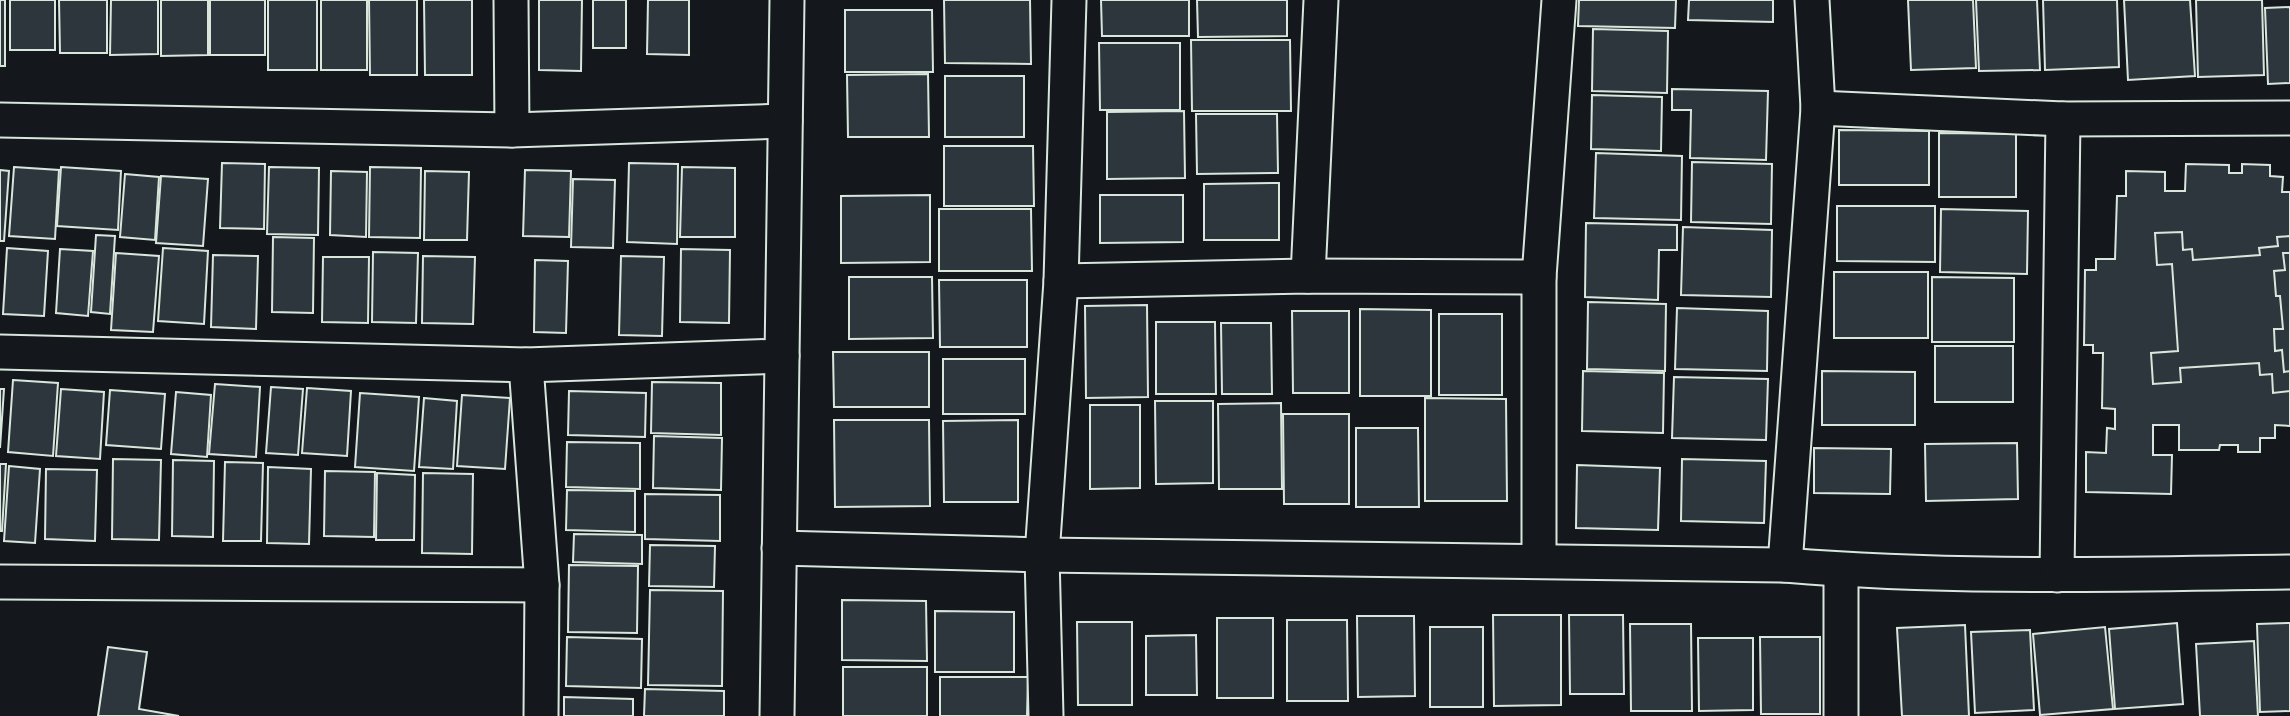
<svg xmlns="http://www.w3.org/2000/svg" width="2290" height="716" font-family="'Varela Round',sans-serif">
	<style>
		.building { fill: #2c363c; stroke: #d8e6dc; stroke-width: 2 }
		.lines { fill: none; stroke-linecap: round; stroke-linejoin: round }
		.street-casing { stroke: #d8e6dc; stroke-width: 37 }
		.street { stroke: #14181c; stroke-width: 33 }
	</style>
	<rect width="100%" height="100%" fill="#14181c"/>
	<g class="building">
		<rect x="0" y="0" width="5" height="66"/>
		<rect x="10" y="0" width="45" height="50"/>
		<path d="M59,0H107V53H60Z"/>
		<path d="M111,0H158V54L110,55Z"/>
		<path d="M161,0H208V55L161,56Z"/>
		<rect x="210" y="0" width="55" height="55"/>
		<rect x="268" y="0" width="49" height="70"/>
		<rect x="321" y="0" width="46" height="70"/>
		<path d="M369,0H417V75H370Z"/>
		<path d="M424,0H472V75H425Z"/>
		<path d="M539,0H582L581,71L539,70Z"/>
		<rect x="593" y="0" width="33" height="48"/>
		<path d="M648,0H689V55L647,54Z"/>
		<path d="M944,0H1030L1031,64L945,63Z"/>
		<path d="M1101,0H1189V36H1102Z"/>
		<path d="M1197,0H1287V36L1198,37Z"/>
		<path d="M1579,0H1676L1675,28L1578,26Z"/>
		<path d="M1689,0H1773V22L1688,20Z"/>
		<path d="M1908,0H1973L1976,68L1911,70Z"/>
		<path d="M1976,0H2037L2040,70L1979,71Z"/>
		<path d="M2043,0H2117L2119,67L2045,70Z"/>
		<path d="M2124,0H2190L2195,76L2128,80Z"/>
		<path d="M2196,0H2262L2264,75L2198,77Z"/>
		<path d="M2290,7V83L2268,84L2265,8Z"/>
		<path d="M845,10H932L933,72H845Z"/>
		<path d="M1593,29L1668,31L1667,93L1592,91Z"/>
		<path d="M1191,40H1290L1291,111H1192Z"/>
		<path d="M1099,43H1180V110H1100Z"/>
		<path d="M928,74L929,137H848L847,75Z"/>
		<rect x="945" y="76" width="79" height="61"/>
		<path d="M1672,89L1768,91L1766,160L1690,158L1691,110H1672Z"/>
		<path d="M1592,95L1662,97L1661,151L1591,149Z"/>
		<path d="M1184,111L1185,178L1107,179V112Z"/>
		<path d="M1196,114H1277L1278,173L1197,174Z"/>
		<path d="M1839,130L1929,131V185H1839Z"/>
		<path d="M1939,133L2016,134V197H1939Z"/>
		<path d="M944,146H1033L1034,206H944Z"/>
		<path d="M1596,153L1682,156L1681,220L1594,218Z"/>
		<path d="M1692,162L1772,164L1771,224L1691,222Z"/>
		<path d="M222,163L265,164L264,229L220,228Z"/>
		<path d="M629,163L678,164L677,244L627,242Z"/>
		<path d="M2186,164L2229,165V173H2242V164L2270,165V176L2283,177L2282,192H2290V426L2275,425V438H2260V452H2238V445H2220L2219,450H2179V425H2153V455H2172L2171,494L2086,492V452L2106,453L2107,428L2115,429V409L2102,408L2103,353H2093V345H2084L2085,270H2096V259H2115L2117,196H2126V171L2165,172V191H2185Z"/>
		<path d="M14,167L59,170L55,239L9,236Z"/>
		<path d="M61,167L121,171L118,230L57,226Z"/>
		<path d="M269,167L319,168L318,235L267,234Z"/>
		<path d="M370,167L421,168L420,238L369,237Z"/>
		<path d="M682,167L735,168V237H680Z"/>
		<path d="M0,170L9,171L4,241H0Z"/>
		<path d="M525,170L571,171L569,237L523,236Z"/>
		<path d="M331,171L367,172L366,237L330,235Z"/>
		<path d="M425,171L469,172L467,240H424Z"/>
		<path d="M125,174L159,177L155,240L120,237Z"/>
		<path d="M161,176L208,179L203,246L156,243Z"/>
		<path d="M573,179L615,180L613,248L571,247Z"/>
		<path d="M1279,183V240H1204V184Z"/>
		<path d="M930,195V262L841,263V196Z"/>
		<path d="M1100,195H1183V242L1100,243Z"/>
		<path d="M1837,206H1935V262L1837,261Z"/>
		<path d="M939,209H1031L1032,271H939Z"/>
		<path d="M1941,209L2028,211L2027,274L1940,272Z"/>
		<path d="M1586,223L1677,225V250H1659L1658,300L1585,297Z"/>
		<path d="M1683,227L1772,230L1771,297L1681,295Z"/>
		<path d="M2182,232L2183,250L2192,249L2193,260L2260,255L2259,248L2278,246L2277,237L2290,236V253H2283L2285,270L2274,271L2276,296H2280L2283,329H2274L2275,351L2282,350L2284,372L2290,371V391L2273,393L2272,374L2260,375L2259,363L2180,368L2181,382L2153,384L2151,353L2178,351L2172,264L2157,265L2155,233Z"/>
		<path d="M96,235L115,236L110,314L91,312Z"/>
		<path d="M273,237L314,238L313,313L272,312Z"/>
		<path d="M7,248L48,251L44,316L3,314Z"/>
		<path d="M163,248L208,251L204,324L158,321Z"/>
		<path d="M60,249L93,251L88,316L56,313Z"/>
		<path d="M681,249L730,250L729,323L680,322Z"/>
		<path d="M373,252L418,253L416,323L372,322Z"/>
		<path d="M116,253L159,256L153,332L111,330Z"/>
		<path d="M213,255L258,256L256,329L211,327Z"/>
		<path d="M423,256L475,257L473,324L422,323Z"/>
		<path d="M621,256L664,257L662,336L619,335Z"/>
		<path d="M323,257H369L368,323L322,322Z"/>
		<path d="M535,260L568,261L566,333L534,332Z"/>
		<rect x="1834" y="272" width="94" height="66"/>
		<path d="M849,277H932L933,338L849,339Z"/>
		<path d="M1932,277L2014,278V342H1932Z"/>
		<path d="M939,280H1027V347H940Z"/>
		<path d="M1588,302L1666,304L1665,371L1587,369Z"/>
		<path d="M1147,305L1148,397L1086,398L1085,306Z"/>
		<path d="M1677,308L1768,311L1767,371L1675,369Z"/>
		<path d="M1360,309L1431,310V396H1360Z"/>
		<path d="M1292,311H1349V393H1293Z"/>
		<rect x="1439" y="314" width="63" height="81"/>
		<path d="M1156,322H1215L1216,394H1156Z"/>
		<path d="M1221,323H1271L1272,394H1222Z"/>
		<rect x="1935" y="346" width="78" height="56"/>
		<path d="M833,352H929V407H834Z"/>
		<rect x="943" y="359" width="82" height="55"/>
		<path d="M1583,371L1664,373L1663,433L1582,431Z"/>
		<path d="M1822,371L1915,372V425H1822Z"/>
		<path d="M1674,377L1768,379L1766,440L1672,438Z"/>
		<path d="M13,380L58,383L53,456L8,452Z"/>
		<path d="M652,382L721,383V435L651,433Z"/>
		<path d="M215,384L260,387L256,457L209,454Z"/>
		<path d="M271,387L303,389L298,455L266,453Z"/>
		<path d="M307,388L351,391L347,456L302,453Z"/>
		<path d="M0,389H4L0,448Z"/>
		<path d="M61,389L104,392L100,459L56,456Z"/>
		<path d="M110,390L165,394L161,449L106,445Z"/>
		<path d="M569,391L646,393L645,437L568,435Z"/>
		<path d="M176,392L211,395L207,457L171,454Z"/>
		<path d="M360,393L419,397L414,471L355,467Z"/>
		<path d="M462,395L510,398L505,469L457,466Z"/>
		<path d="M424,398L457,401L453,469L419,467Z"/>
		<path d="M1425,398L1506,399L1507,501H1425Z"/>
		<path d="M1155,401H1213V483L1156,484Z"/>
		<path d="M1281,403L1282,489H1219L1218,404Z"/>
		<path d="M1090,405H1140V488L1090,489Z"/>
		<path d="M1283,414H1349V504H1284Z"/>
		<path d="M834,420H929L930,506L835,507Z"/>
		<path d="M1018,420V502H944L943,421Z"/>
		<path d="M1356,428H1418L1419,507H1356Z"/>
		<path d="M654,436L722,438L721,490L653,488Z"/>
		<path d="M567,442L640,443V489L566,487Z"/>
		<path d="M2017,443L2018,499L1926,501L1925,444Z"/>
		<path d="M1814,448L1891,449L1890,494L1814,493Z"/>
		<path d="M113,459L161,460L159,540L112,539Z"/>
		<path d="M1682,459L1766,461L1764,523L1681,521Z"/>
		<path d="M173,460L214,461L213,537L172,536Z"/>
		<path d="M225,462L263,463L261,541H223Z"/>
		<path d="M0,464H6L2,531H0Z"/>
		<path d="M1577,465L1660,468L1658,530L1576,528Z"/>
		<path d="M9,466L40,469L35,543L4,541Z"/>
		<path d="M268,467L311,469L309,544L267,543Z"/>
		<path d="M46,469L97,470L95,541L45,539Z"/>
		<path d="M325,471L375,472L374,537L324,536Z"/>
		<path d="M377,473L415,475L414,540H376Z"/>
		<path d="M423,473L473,474L472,554L422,553Z"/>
		<path d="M567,490L635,491V532L566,530Z"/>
		<path d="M645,494L720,495V541L645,539Z"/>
		<path d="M574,534L642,535V564L573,562Z"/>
		<path d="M650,545L715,546L714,587L649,586Z"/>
		<path d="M569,565L638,566L637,633L568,632Z"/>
		<path d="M650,590L723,591L722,686L648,685Z"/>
		<path d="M842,600L926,601L927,661L842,660Z"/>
		<path d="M935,611L1014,612V672H935Z"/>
		<path d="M1493,615H1561V705L1494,706Z"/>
		<path d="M1569,615H1623L1624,694H1570Z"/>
		<path d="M1357,616H1414L1415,696L1358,697Z"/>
		<rect x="1217" y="618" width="56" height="80"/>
		<path d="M1287,620H1347L1348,701H1287Z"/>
		<path d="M1077,622H1132V705H1078Z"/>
		<path d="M2177,623L2183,704L2115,709L2109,629Z"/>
		<path d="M2290,623V711L2260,712L2257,624Z"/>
		<path d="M1630,624H1691L1692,711H1631Z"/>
		<path d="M1965,625L1969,716H1902L1897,628Z"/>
		<rect x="1430" y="627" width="53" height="80"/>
		<path d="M2105,627L2113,709L2040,715L2033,634Z"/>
		<path d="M2030,630L2034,710L1975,713L1971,632Z"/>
		<path d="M1196,635L1197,695H1146V636Z"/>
		<path d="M567,637L642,639L641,688L566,686Z"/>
		<path d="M1760,637H1820V714H1761Z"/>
		<path d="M1698,638H1753V710L1699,711Z"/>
		<path d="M2254,641L2258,716H2200L2196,644Z"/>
		<path d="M108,647L147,652L139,709L179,716H98Z"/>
		<rect x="843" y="667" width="84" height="49"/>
		<path d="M940,677H1028L1027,716H940Z"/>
		<path d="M645,689L724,691V716H644Z"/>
		<path d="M564,697L633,699V716H564Z"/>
	</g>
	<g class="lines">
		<defs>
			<g id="street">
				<path d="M511,0L512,130"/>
				<path d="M1818,108L2063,119L2290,118"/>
				<path d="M0,120L512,130L785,121"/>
				<path d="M1308,276L1321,0"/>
				<path d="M1061,281L1308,276L1539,277"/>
				<path d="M0,352L526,365L782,356"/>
				<path d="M526,365L542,585L541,716"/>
				<path d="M779,548L1042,555L1785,565C1953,579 2122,574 2290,572"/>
				<path d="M1539,561V277L1559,0"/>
				<path d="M1785,565L1818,108L1812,0"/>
				<path d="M2057,575L2063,119"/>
				<path d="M0,582L542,585"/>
				<path d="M777,716L787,0"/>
				<path d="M1046,716L1042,555L1061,281L1069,0"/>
				<path d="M1841,716V570"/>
			</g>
		</defs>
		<use href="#street" class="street-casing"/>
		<use href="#street" class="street"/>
	</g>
</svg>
